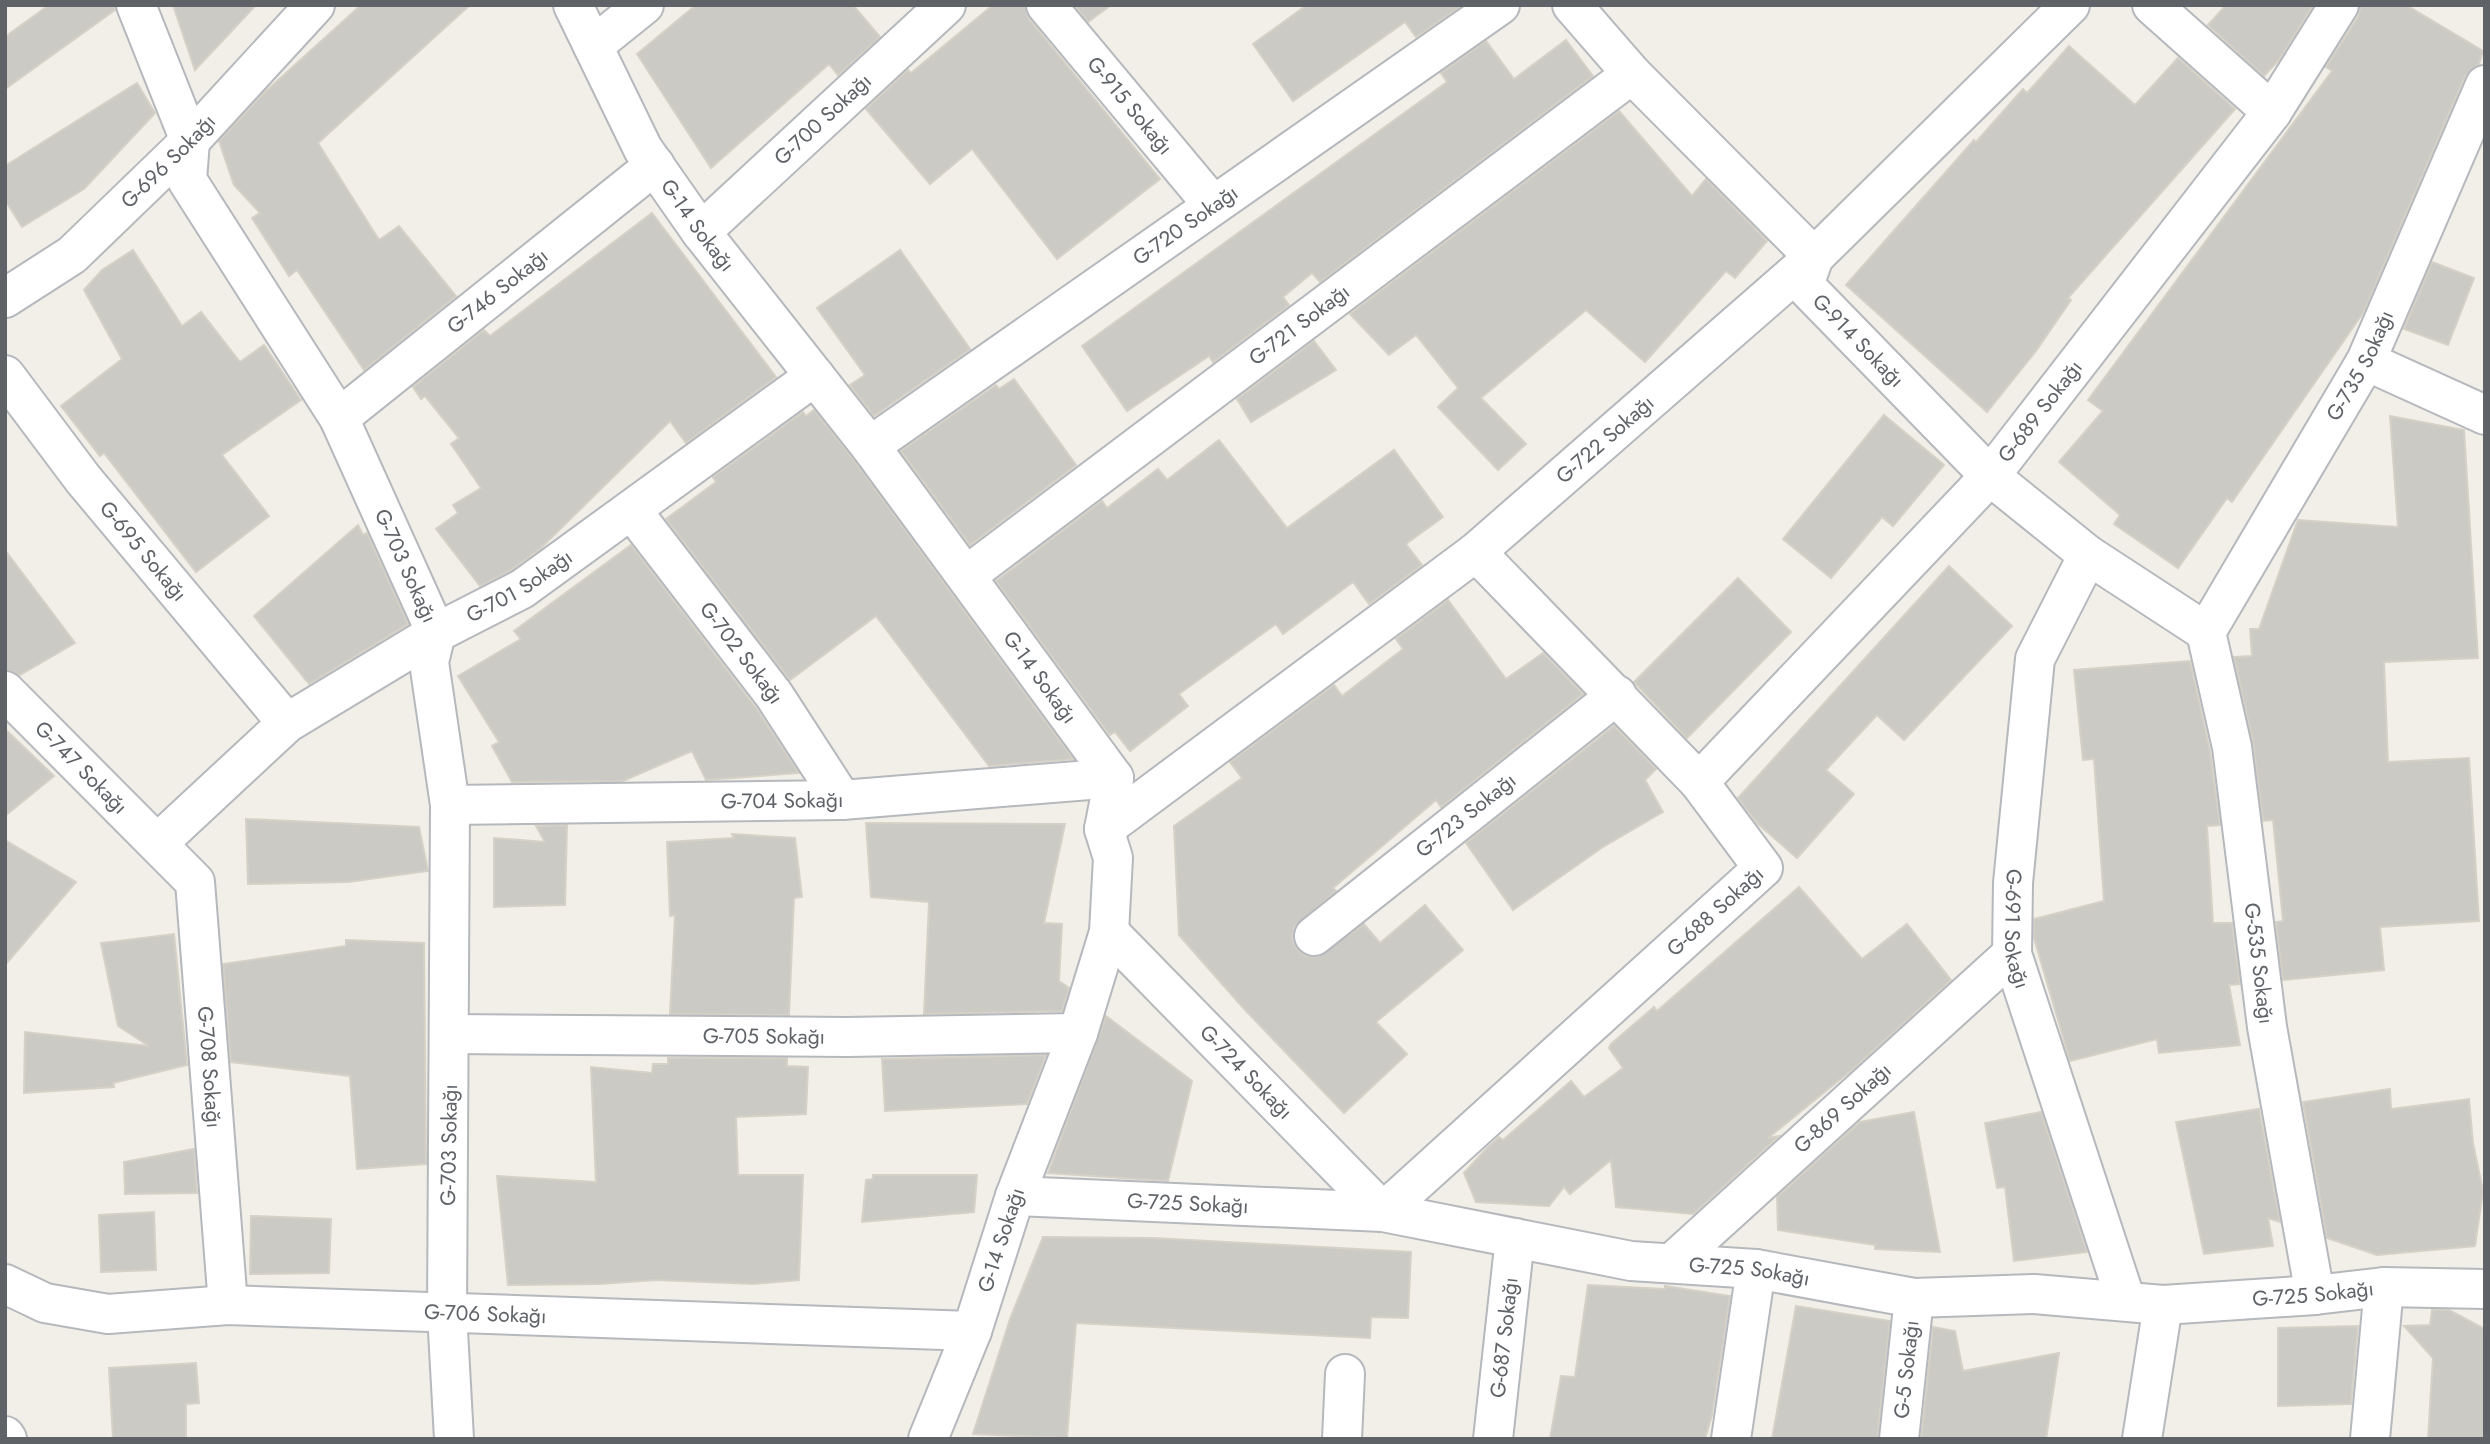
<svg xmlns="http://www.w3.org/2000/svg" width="2490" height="1444" font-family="Jost,sans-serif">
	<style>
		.building { fill: #cccac5; stroke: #d6d1c6; stroke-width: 2 }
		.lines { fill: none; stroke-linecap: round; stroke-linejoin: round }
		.minor-casing { stroke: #b5b8bc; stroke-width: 42 }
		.minor { stroke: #fff; stroke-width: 38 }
		.labels { text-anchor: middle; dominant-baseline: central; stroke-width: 7; stroke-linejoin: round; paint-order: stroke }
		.street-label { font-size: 21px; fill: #5f6368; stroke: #fff }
	</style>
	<rect width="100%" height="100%" fill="#f1efe8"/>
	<g class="building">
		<path d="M49,5H115V10L5,89V37Z"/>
		<path d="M173,5H256L195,70Z"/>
		<path d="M361,5H470L318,143L379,240L399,226L456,296L364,370L297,270L289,276L252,218L260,213L234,185L219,141L265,92Z"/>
		<path d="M696,5H853L880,37L838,75L829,64L711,168L637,54Z"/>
		<path d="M993,5H1025L1029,19L1160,179L1057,259L972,149L930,184L866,109L908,70L911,73Z"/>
		<path d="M1075,5H1111L1088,22Z"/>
		<path d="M1307,5H1460L1461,6L1416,37L1405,22L1293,101L1253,44Z"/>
		<path d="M2226,5H2313L2279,60L2264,76L2208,25Z"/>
		<path d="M2361,5H2406L2483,51L2479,64L2465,76L2363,313L2232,502L2227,498L2178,568L2114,524L2120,515L2059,462L2103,411L2088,400L2332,71L2326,67L2358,17Z"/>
		<path d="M1566,40L1593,76L1320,282L1312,273L1283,297L1289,305L1213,362L1209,356L1127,411L1082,346L1447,82L1441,73L1486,41L1514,79Z"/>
		<path d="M2069,46L2135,105L2178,58L2235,109L2068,298L2071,300L2036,351L1987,412L1846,285L1974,140L1976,142L2023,89L2027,93Z"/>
		<path d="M137,83L155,113L84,189L22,227L5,200V166Z"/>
		<path d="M1619,111L1692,196L1706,179L1767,241L1735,278L1726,271L1645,362L1586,310L1481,398L1526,444L1498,470L1438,407L1458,388L1416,335L1389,355L1350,314Z"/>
		<path d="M652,213L776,377L686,443L670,421L541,548L511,570L480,586L436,529L458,513L453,505L481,488L451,444L459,438L425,396L421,399L413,387L484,330L490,336Z"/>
		<path d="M133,250L182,326L201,312L240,362L264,345L301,400L222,455L269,516L196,572L104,453L100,456L61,406L122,359L84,290L102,270Z"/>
		<path d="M900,250L970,349L874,416L850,385L865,375L817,308Z"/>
		<path d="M2432,262L2474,278L2448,345L2404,329Z"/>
		<path d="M1314,341L1336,370L1251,422L1237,399Z"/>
		<path d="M1014,379L1076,465L970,545L901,451L996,385L999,389Z"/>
		<path d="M814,410L853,459L1073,759L989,766L876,616L790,680L666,519L716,482L713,477L803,412L806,416Z"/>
		<path d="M1884,415L1944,465L1893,526L1882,517L1831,578L1783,539Z"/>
		<path d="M2390,416L2464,430L2478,658L2384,662L2388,762L2469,758L2479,921L2380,927L2384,970L2283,980L2276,922L2283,921L2273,820L2263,821L2253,742L2234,657L2252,656L2250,629H2259L2298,520L2398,527Z"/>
		<path d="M1219,440L1287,528L1394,450L1443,517L1406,544L1422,565L1369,604L1353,582L1283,634L1276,624L1179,694L1188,706L1130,751L1115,732L1110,735L996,581L1102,501L1107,508L1158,469L1167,480Z"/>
		<path d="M358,525L363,535L367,533L408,624L309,684L254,616Z"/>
		<path d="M631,545L756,708L799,773L706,780L692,751L623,781L512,782L492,746L499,742L458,676L521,639L514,631Z"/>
		<path d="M5,550L75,643L20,675L5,670Z"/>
		<path d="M1949,566L2012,626L1904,740L1877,715L1826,770L1854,794L1797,858L1758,824L1738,798Z"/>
		<path d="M1738,578L1791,632L1687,738L1634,682Z"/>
		<path d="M1448,600L1506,679L1543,653L1583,694L1441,807L1436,800L1333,888L1336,891L1294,927L1292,939L1297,949L1305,956L1318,957L1364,924L1380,943L1425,905L1463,950L1376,1022L1407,1054L1344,1113L1245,1010L1179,935L1174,826L1242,778L1230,762L1334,685L1342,696L1403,649L1396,639Z"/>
		<path d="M2190,661L2210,751L2220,825L2207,826L2213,923H2232L2240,984L2229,985L2240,1045L2159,1053L2157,1039L2070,1061L2034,938V919L2104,901L2094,759L2083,760L2074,670Z"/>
		<path d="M1614,726L1656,769L1645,780L1663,812L1603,847L1513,910L1466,843Z"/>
		<path d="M5,729L54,776L5,816Z"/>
		<path d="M246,819L419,827L428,871L348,882L248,884Z"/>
		<path d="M866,823L1065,824L1044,923L1062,924L1059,981L1069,988L1062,1011L924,1014L929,902L871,897Z"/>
		<path d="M567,825L565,905L494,907V838L545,842L536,826Z"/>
		<path d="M732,834L795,838L802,897L794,898L789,1015L670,1014L675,915L670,916L667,842L734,838Z"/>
		<path d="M5,840L76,882L5,965Z"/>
		<path d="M1799,887L1862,959L1907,924L1951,980L1853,1069L1768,1138L1779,1136L1693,1214L1616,1207L1611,1160L1570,1194L1564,1187L1549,1206L1476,1202L1464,1173L1486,1149L1499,1137L1503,1140L1571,1081L1584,1097L1623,1068L1609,1048L1611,1044L1654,1007L1657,1011Z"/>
		<path d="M174,934L187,1065L113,1083L114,1087L24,1093L25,1032L149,1046L118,1026L101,943Z"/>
		<path d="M346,940L424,943L426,1164L357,1169L350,1076L231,1062L223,964L346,946Z"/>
		<path d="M1106,1016L1192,1081L1168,1181L1048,1173Z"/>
		<path d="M1046,1055L1027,1104L885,1111L882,1059Z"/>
		<path d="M668,1058H787V1066L808,1067L806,1114L736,1117L738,1175H803L799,1280L754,1284L656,1280L599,1284L508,1285L497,1176L596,1182L591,1067L652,1073L653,1064H668Z"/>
		<path d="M2390,1089L2391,1109L2469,1099L2473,1143L2483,1191L2475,1246L2377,1255L2327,1238L2303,1102Z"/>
		<path d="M2259,1109L2280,1222L2268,1218L2273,1246L2204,1254L2176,1122Z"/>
		<path d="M1914,1112L1940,1252L1875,1249V1245L1778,1230L1777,1197L1860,1122Z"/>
		<path d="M2041,1112L2087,1252L2014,1261L2005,1187L1997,1188L1985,1123Z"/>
		<path d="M194,1149L197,1193L125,1194L124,1162Z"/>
		<path d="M873,1175H977L974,1212L862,1222L866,1180L873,1179Z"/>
		<path d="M154,1212L156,1270L101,1272L99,1215Z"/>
		<path d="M251,1216L331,1219L329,1273L250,1274Z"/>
		<path d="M1043,1237L1154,1238L1411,1252L1408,1318L1371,1317L1370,1338L1076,1323L1067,1438L973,1434L1010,1319Z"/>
		<path d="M1588,1285L1665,1289V1286L1730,1296L1712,1415L1705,1439H1550L1561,1376L1575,1377Z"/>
		<path d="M1796,1306L1890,1321L1877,1439H1772Z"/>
		<path d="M2432,1310H2449L2485,1329V1439H2428L2433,1358L2404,1326L2430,1325Z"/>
		<path d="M2358,1326L2351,1404L2278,1406V1328Z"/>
		<path d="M1933,1327L1955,1331L1963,1371L2059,1353L2046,1439H1921Z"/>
		<path d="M196,1363L199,1403L186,1404V1439H113L109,1368Z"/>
	</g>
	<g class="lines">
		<defs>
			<g id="minor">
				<path id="s1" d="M136,5L190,141L187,180L339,418L436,633L429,662L450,805L447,1313L454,1439"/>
				<path id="s2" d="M573,5L643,149L701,232L870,446L1114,778L1104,829L1113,858L1109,932L1078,1033L1015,1196L972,1331L928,1439"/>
				<path id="s3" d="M1046,5L1213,205"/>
				<path id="s4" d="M1572,5L1632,74L1814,257L1804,285L1990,476L2088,555L2206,632"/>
				<path d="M2152,5L2272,112"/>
				<path d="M593,46L644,5"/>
				<path id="s5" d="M701,232L946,5"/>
				<path id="s6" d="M5,298L72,255L190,141L315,5"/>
				<path d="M2366,361L2485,415"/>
				<path id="s7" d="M5,375L83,479L287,723"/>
				<path id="s8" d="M339,418L655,165"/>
				<path id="s9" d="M870,446L1500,5"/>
				<path id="s10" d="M633,512L774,695L842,800"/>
				<path id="s11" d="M2088,555L2035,659L2013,883L2012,954L2126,1301"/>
				<path id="s12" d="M967,575L1632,74"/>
				<path id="s13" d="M2206,632L2232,747L2267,1027L2315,1295"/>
				<path id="s14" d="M2206,632L2366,361L2485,85"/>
				<path id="s15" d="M5,691L195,882L228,1305"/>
				<path id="s16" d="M1699,782L1990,476L2272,112L2339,5"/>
				<path id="s17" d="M450,805L842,800L1114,778"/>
				<path id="s18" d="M1104,829L1476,552L1814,257L2070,5"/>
				<path id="s19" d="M158,843L287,723L436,633L522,589L815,376"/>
				<path id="s20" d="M1109,932L1383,1212"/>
				<path id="s21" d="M1314,936L1617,695"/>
				<path id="s22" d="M451,1034L847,1037L1078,1033"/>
				<path id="s23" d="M1015,1196L1383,1212L1631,1261L1756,1269L1914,1298L2034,1294L2163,1305L2315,1295L2384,1287L2485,1289"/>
				<path id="s24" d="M1383,1212L1763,868L1699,782L1476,552"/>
				<path id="s25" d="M1673,1262L2012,954"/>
				<path id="s26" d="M5,1284L45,1303L108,1314L228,1305L972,1331"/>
				<path d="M5,1436L7,1439"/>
				<path d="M1342,1439L1345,1374"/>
				<path id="s27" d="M1493,1439L1515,1238"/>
				<path d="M1731,1439L1756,1269"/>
				<path id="s28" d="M1899,1439L1914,1298"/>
				<path d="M2142,1439L2163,1305"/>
				<path d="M2370,1439L2384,1287"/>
			</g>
		</defs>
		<use href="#minor" class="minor-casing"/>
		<use href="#minor" class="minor"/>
	</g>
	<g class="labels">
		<g class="street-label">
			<text stroke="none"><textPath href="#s3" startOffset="131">G-915 Sokağı</textPath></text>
			<text stroke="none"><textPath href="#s5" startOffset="166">G-700 Sokağı</textPath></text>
			<text stroke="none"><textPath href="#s6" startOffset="214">G-696 Sokağı</textPath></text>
			<text stroke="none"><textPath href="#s2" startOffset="254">G-14 Sokağı</textPath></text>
			<text stroke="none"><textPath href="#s9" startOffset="385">G-720 Sokağı</textPath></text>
			<text stroke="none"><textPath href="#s8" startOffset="203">G-746 Sokağı</textPath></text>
			<text stroke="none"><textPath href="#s12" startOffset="416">G-721 Sokağı</textPath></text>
			<text stroke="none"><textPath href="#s4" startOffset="457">G-914 Sokağı</textPath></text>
			<text stroke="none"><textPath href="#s14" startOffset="308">G-735 Sokağı</textPath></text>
			<text stroke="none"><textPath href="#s16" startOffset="504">G-689 Sokağı</textPath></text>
			<text stroke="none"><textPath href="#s18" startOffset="635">G-722 Sokağı</textPath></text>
			<text stroke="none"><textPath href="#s7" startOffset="224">G-695 Sokağı</textPath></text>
			<text stroke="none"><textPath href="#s1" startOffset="630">G-703 Sokağı</textPath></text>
			<text stroke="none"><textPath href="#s19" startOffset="446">G-701 Sokağı</textPath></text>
			<text stroke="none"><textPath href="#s10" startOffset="178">G-702 Sokağı</textPath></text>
			<text stroke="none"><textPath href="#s2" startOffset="821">G-14 Sokağı</textPath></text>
			<text stroke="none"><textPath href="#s15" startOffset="108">G-747 Sokağı</textPath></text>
			<text stroke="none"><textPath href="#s17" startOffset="332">G-704 Sokağı</textPath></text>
			<text stroke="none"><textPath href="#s21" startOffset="194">G-723 Sokağı</textPath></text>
			<text stroke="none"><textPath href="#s24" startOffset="448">G-688 Sokağı</textPath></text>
			<text stroke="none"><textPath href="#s11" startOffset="388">G-691 Sokağı</textPath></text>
			<text stroke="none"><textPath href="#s13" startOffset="336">G-535 Sokağı</textPath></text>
			<text stroke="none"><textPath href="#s22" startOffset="313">G-705 Sokağı</textPath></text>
			<text stroke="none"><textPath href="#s15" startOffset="455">G-708 Sokağı</textPath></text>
			<text stroke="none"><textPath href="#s20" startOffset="196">G-724 Sokağı</textPath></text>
			<text stroke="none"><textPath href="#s25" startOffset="229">G-869 Sokağı</textPath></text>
			<text transform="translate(449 1145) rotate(-89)">G-703 Sokağı</text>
			<text stroke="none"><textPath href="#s23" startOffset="173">G-725 Sokağı</textPath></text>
			<text transform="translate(1001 1240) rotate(-72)">G-14 Sokağı</text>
			<text stroke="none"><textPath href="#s23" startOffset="740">G-725 Sokağı</textPath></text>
			<text stroke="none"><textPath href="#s23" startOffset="1307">G-725 Sokağı</textPath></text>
			<text stroke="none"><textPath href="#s26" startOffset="486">G-706 Sokağı</textPath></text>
			<text stroke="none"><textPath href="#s27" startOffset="102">G-687 Sokağı</textPath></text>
			<text stroke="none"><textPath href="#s28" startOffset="70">G-5 Sokağı</textPath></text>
		</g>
	</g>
	<rect width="2490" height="1444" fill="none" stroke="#5f6368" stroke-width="14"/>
</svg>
